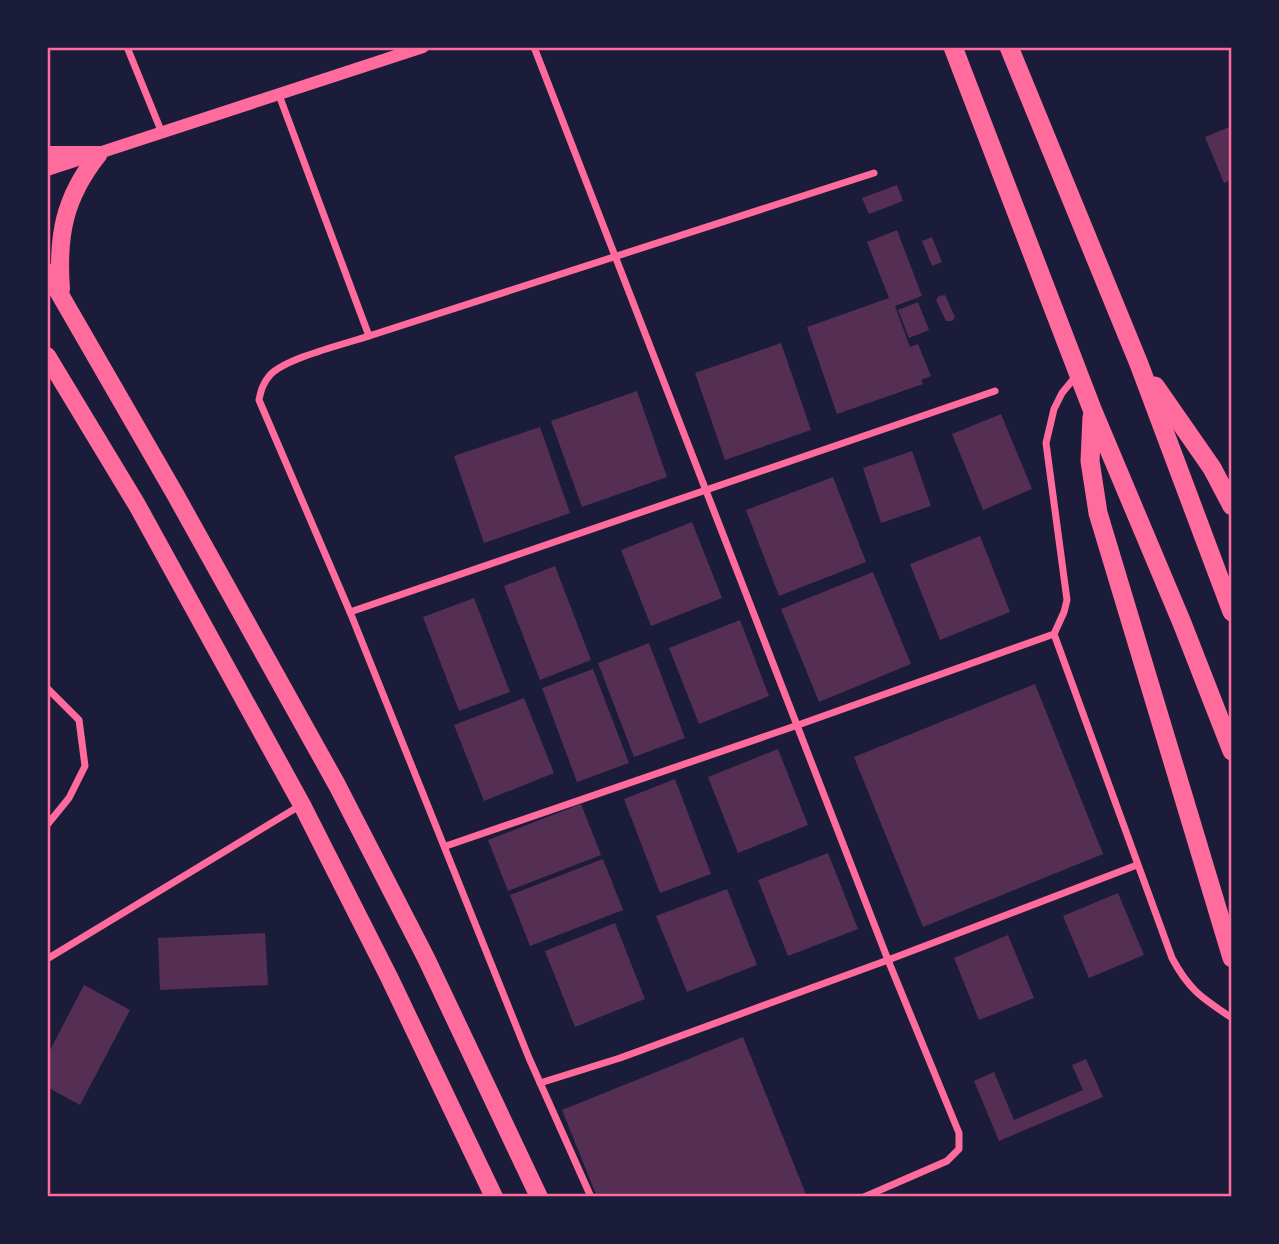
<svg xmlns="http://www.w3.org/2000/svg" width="1279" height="1244" font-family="Rubik,sans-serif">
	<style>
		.building { fill: #542f53 }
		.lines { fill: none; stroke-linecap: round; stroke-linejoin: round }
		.minor { stroke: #ff6b9d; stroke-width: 7 }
		.tertiary { stroke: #ff6b9d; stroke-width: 12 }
		.primary { stroke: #ff6b9d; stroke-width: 18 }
		.trunk { stroke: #ff6b9d; stroke-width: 19 }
		.neatline { fill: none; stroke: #ff6b9d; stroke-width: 2.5 }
	</style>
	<rect width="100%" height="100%" fill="#1b1b3a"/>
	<g class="building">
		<path d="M1232,126V179L1224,183L1205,137Z"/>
		<path d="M897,185L903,201L869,214L862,198Z"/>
		<path d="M897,230L922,296L895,306L910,347L918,344L931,376L921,380L923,384L837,414L807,327L889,298L867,242Z"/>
		<path d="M932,237L942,262L932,266L922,241Z"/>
		<path d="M945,295L955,317L952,321H946L936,300L939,296Z"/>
		<path d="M918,302L929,330L909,338L898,310Z"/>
		<path d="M781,343L811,430L725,460L695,373Z"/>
		<path d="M637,391L667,477L582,507L551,421Z"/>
		<path d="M1001,414L1032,489L983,510L952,434Z"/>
		<path d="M540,427L570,513L484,543L454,456Z"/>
		<path d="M912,451L931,506L881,523L863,468Z"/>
		<path d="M833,477L866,562L779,596L746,510Z"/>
		<path d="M692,522L722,598L651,626L621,550Z"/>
		<path d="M980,536L1010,612L940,640L910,564Z"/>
		<path d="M555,566L591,660L540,680L504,586Z"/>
		<path d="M873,572L911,664L819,702L781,609Z"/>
		<path d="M474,598L510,692L459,711L423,617Z"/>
		<path d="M740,620L769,696L699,724L669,648Z"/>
		<path d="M649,643L685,738L634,757L598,663Z"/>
		<path d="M593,669L629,763L577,782L542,688Z"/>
		<path d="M1035,684L1103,854L923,927L854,757Z"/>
		<path d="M524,698L554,773L484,801L454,725Z"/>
		<path d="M778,749L808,825L738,853L708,777Z"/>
		<path d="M675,779L711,874L660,893L624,799Z"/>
		<path d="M581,804L601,855L508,891L488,840Z"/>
		<path d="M828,853L858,929L788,956L758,880Z"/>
		<path d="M603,859L623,910L530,946L510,895Z"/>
		<path d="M727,889L757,965L687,992L656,916Z"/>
		<path d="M1118,893L1144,955L1089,978L1063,916Z"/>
		<path d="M615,923L645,999L575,1027L545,951Z"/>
		<path d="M265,933L268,985L160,990L158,938Z"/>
		<path d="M1008,935L1034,998L979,1020L954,958Z"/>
		<path d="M84,985L130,1010L80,1105L47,1087V1056Z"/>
		<path d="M743,1037L807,1197H597L562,1110Z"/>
		<path d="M1086,1059L1103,1097L999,1141L974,1081L994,1072L1014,1120L1083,1090L1072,1065Z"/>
	</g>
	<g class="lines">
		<g class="minor">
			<path d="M127,47L162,133"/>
			<path d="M534,47L888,960L959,1133V1149L947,1161L864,1197"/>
			<path d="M279,95L369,336"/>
			<path d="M350,612L259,400C261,390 263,383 270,375C286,358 345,344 369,336L874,173"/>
			<path d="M1054,634L1172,958C1189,990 1202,998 1232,1018"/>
			<path d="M47,688L79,720L85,766L69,798L47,825"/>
			<path d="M446,846L798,725L1054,634L1064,612L1067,600L1046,443L1054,409L1062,393L1076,376"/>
			<path d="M47,959L301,805"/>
			<path d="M540,1083L620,1058L888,960L1137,865"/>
			<path d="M591,1197L529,1058L350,612L995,391"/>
		</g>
		<path class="tertiary" d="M47,170L423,47"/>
		<g class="primary">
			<path d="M47,155H98"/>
			<path d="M47,272L175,494L337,785L426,958L539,1197"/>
			<path d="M61,289C57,236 64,198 98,155"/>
			<path d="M47,356L137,505L302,805L389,977L494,1197"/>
		</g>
		<g class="trunk">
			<path d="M953,47L1092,409L1182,623L1232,751"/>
			<path d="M1009,47L1139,364L1232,612"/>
			<path d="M1155,386L1212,468L1232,506"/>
			<path d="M1092,417L1090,461L1098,513L1232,958"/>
		</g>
	</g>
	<rect width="1279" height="1244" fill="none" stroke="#1b1b3a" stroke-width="98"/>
	<rect x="49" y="49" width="1181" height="1146" class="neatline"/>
</svg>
